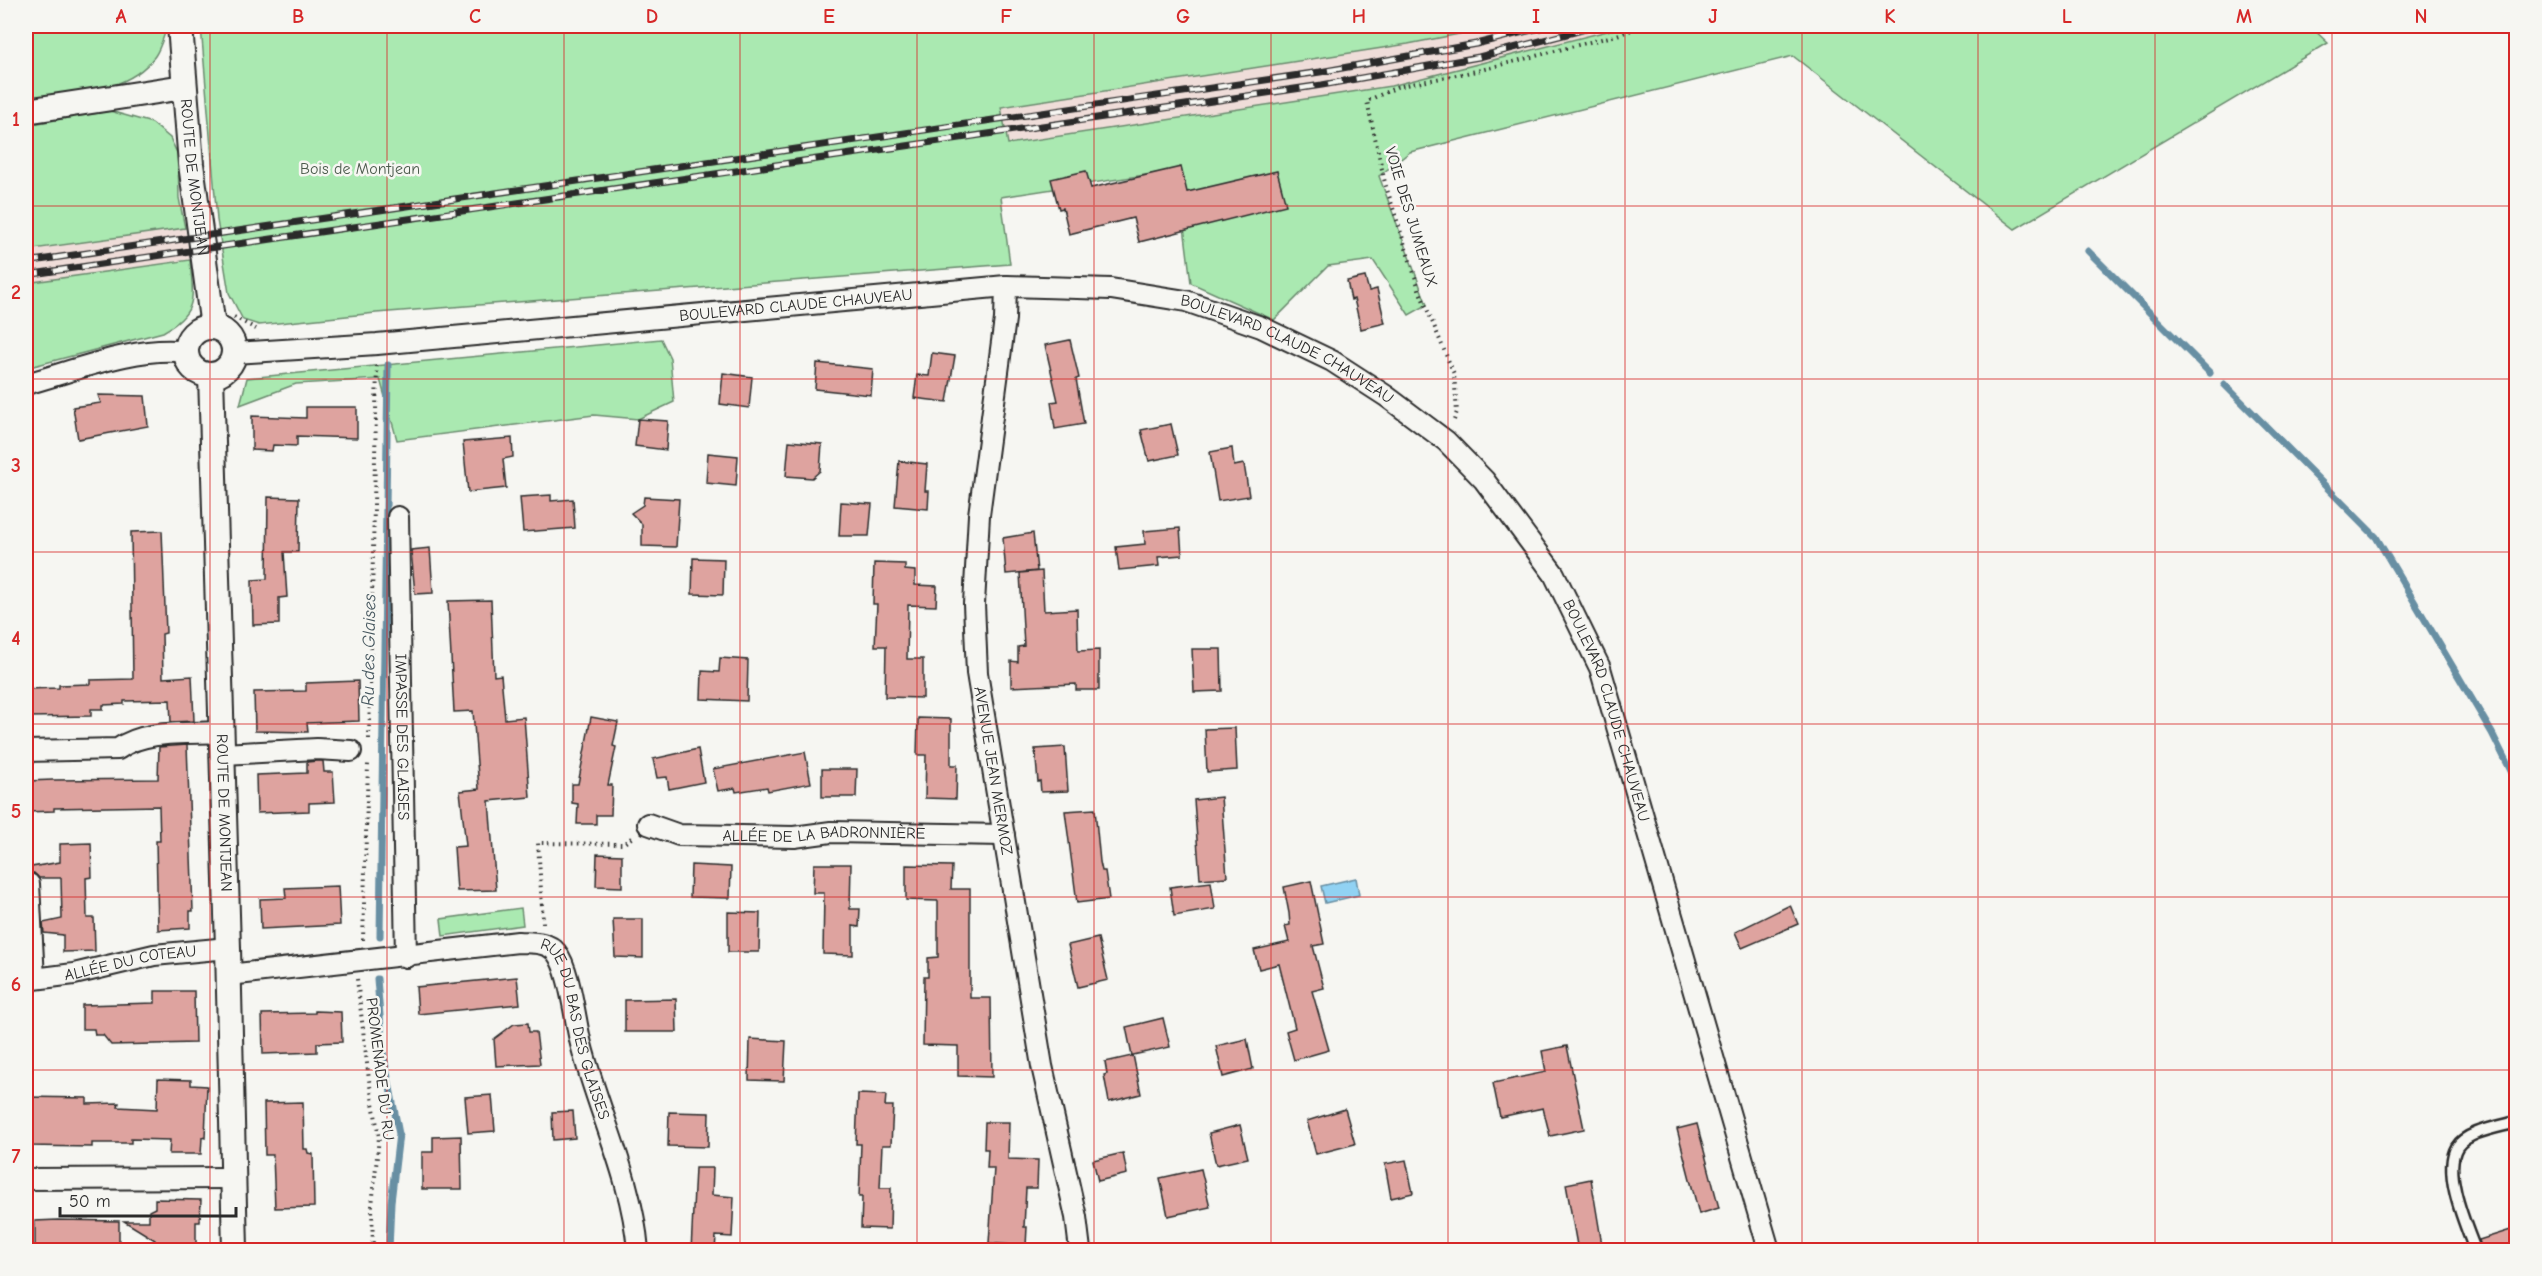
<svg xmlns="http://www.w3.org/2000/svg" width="2542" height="1276" font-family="'Comic Neue',sans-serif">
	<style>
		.built { fill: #efddd9 }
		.green { fill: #aae9b1; stroke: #6a8a6e; stroke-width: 1.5 }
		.water { fill: #91d2f3; stroke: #688fa3; stroke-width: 1.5 }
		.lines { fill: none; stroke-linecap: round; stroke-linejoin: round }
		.stream { stroke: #688fa3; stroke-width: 7 }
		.building { fill: #dea39f; stroke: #2b2b2b; stroke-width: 1.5 }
		.service-casing { stroke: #2b2b2b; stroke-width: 15 }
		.minor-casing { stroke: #2b2b2b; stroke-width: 24 }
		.tertiary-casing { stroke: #2b2b2b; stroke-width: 28 }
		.path { stroke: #2b2b2b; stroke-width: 4; stroke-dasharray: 1.5 4.5; stroke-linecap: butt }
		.service { stroke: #f6f6f2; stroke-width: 10 }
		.minor { stroke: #f6f6f2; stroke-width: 20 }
		.tertiary { stroke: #f6f6f2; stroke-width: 24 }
		.rail-casing { stroke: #2b2b2b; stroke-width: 7 }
		.rail { stroke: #f6f6f2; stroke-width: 4.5; stroke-dasharray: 14; stroke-linecap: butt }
		.grid { fill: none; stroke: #d62828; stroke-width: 1.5; stroke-opacity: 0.55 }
		.labels { text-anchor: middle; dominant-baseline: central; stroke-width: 5; stroke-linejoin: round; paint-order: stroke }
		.park-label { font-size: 16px; fill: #4b5a4c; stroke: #f6f6f2 }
		.street-label { font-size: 16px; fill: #2b2b2b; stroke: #f6f6f2 }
		.water-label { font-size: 18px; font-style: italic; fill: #44555d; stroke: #f6f6f2 }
		.neatline { fill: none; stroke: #d62828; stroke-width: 2 }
		.grid-label { font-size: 20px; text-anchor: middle; font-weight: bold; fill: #d62828 }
	</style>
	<rect width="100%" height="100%" fill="#f6f6f2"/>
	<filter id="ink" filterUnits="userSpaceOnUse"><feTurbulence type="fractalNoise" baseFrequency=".0167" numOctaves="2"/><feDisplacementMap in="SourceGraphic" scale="12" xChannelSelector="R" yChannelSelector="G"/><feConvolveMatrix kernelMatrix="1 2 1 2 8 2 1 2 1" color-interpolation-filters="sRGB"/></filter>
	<g filter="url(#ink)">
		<g class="built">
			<path d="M1500,26H1627L1391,86L1351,94L223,256L217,220L1001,107L1408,44Z"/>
			<path d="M185,228L190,260L26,283V250Z"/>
		</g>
		<g class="green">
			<path d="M26,26H166V30C163,38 160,49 155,56C127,95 69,93 26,100Z"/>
			<path d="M201,26H1500L1408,44L1001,107L1008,144L1391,86L1627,26H2310L2328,43L2015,229L1793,56L1410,152L1379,176L1427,305L1409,315L1373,260L1328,266L1274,320L1191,283L1177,170L1001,197L1010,264L376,313L259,325L243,320L229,293L217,220Z"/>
			<path d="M110,111L152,123L170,138L178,155L179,198L185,228L26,250V125Z"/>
			<path d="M190,260C193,297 199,312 163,332L26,368V283Z"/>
			<path d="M661,339L670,358L674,402L638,419L594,415L397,440L380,379L296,384L240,405L247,378Z"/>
			<path d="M521,908L523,925L443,936L441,919Z"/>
		</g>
		<path class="water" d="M1356,878L1359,895L1325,903L1321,886Z"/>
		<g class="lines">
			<g class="stream">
				<path d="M2088,251L2210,373"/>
				<path d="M2224,384L2376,537L2492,733L2516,781"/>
				<path d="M380,936L388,365"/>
				<path d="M377,979L383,1052L399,1134L391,1202L389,1250"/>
			</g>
		</g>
		<g class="building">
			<path d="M1181,167L1187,192L1277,171L1286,205L1139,242L1133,218L1069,234L1063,208L1059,209L1051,179L1086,171L1091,188Z"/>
			<path d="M1365,277L1369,291L1377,289L1385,323L1361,329L1354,299L1351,300L1347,281Z"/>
			<path d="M1070,340L1079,378L1076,379L1084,424L1055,429L1051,402L1058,401L1045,345Z"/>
			<path d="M932,353L955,356L947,402L914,398L917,375L929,376Z"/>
			<path d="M817,363L873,369L871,395L815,389Z"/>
			<path d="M723,373L752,377L749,408L720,404Z"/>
			<path d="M98,395L145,396L148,426L78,439L73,407L101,403Z"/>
			<path d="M306,407H357V438L297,436V446L273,445L272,451L252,450V416L306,418Z"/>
			<path d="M638,419L668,421L666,450L635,446Z"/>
			<path d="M1171,424L1178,455L1149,461L1141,430Z"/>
			<path d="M512,438L513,457L503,459L506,488L468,492L463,442Z"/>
			<path d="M789,441L822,444L820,471L812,478L786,476Z"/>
			<path d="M1232,448L1234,466L1244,464L1249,496L1218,501L1210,452Z"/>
			<path d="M708,453L738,456L736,486L706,483Z"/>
			<path d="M899,461L927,464L925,491H929L928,509L895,506Z"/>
			<path d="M551,495V501L573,499L575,528L523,532L520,497Z"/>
			<path d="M268,497L299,498L298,552H284L287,597L279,598V624L253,625L252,580L267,579Z"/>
			<path d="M644,497L679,499L676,547L642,546V524L631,513L643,505Z"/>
			<path d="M841,502L872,504L869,536H839Z"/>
			<path d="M1180,528L1182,555L1158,557L1159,566L1119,570L1116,547L1145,544L1144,531Z"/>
			<path d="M162,531L166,633L162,634L163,678L192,676L194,721L171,722L170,700L124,701V704L103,705V709H91V716L28,717L27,689L59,688V685L90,684V680L133,679L131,532Z"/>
			<path d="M1033,533L1037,571L1006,574L1003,538Z"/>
			<path d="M430,548L433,593L415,594L411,550Z"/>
			<path d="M693,558L724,559L723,595L692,594Z"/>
			<path d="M874,563L905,564V570L915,571V585L937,586L936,606L908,605L907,659H923V698L885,697L886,646H875L877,604H873Z"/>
			<path d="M1042,571L1044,611L1077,609L1078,651L1099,650V690H1076V684L1011,687V661L1018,662V647L1024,646L1020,573Z"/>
			<path d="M491,600L494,676L501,675L505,719L524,717L530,797L489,801L496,890L457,891L454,847L466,846L460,791L479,789L473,711L454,712L448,601Z"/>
			<path d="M1192,649H1221L1222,691L1194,692Z"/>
			<path d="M720,658L748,660L747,701L701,699L702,671L719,672Z"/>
			<path d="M358,681L359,721L307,723L308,732L255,731L254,692L306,691V683Z"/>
			<path d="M591,717L618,722L613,746L616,747L608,785H612L611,815H596V824H577L578,804L572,803V784H578Z"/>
			<path d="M918,718L951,719V765H957L956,799L925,798L926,755H917Z"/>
			<path d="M1235,728L1237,770L1207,772L1205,729Z"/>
			<path d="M187,745L193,911H190V928L158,930L156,841H160L159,806L54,808V811L26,812V784H29L28,781L53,780L158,779L159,747Z"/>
			<path d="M1065,747L1068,791L1041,792L1040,781L1038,782L1035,749Z"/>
			<path d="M698,749L704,782L669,789L667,777L657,778L653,759Z"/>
			<path d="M805,752L811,783L768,791L767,787L736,792L735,788L718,791L713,769Z"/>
			<path d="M317,761H323L324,772H333L335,802L309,803V811L257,813L256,775L307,773V762Z"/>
			<path d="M822,769H857L856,797H822Z"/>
			<path d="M1221,797L1227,877L1200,879L1194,800Z"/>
			<path d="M1095,809L1100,862L1102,871H1105L1109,899L1077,903L1065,811Z"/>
			<path d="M91,843L92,877L86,878L87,918H94L95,951L63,952V935L44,933L43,923L62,919L61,878H39L34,873H26V868L60,862V844Z"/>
			<path d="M597,854L622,855V887L596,886Z"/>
			<path d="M814,864H851L850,909H860L859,927L853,926V955L823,954L824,893H813Z"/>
			<path d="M691,865L731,867L730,898L690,897Z"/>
			<path d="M906,865L952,866L951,889H970V998H991L992,1077L958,1076V1046L923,1045L924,977H928V958L938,957V901L906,900Z"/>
			<path d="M1311,881L1324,944L1313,946L1324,988L1312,991L1329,1050L1294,1060L1286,1031L1295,1028L1279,964L1259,969L1254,950L1289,942L1285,926L1290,925L1289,913L1284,887Z"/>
			<path d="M1211,882L1215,909L1174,916L1170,887Z"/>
			<path d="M338,886L340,925L261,929L260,899L286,898L285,888Z"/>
			<path d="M1790,905L1798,924L1742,948L1735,932Z"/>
			<path d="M728,912L760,913L759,952H728Z"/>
			<path d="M613,919H643V958L615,957Z"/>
			<path d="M1098,938L1108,980L1078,987L1068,945Z"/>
			<path d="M517,977L520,1004L418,1014L416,987Z"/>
			<path d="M155,991H194L195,1043L111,1045L103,1035H95L94,1029H82V1005L155,1003Z"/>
			<path d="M676,999L677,1032H625V1000Z"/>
			<path d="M315,1011L341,1012L342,1042L317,1043V1052L263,1054L262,1014L315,1013Z"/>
			<path d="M1163,1018L1170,1047L1133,1055L1141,1094L1109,1102L1104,1075L1107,1074L1105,1062L1132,1056L1126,1027Z"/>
			<path d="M528,1023L529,1032H536L540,1064L496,1066L494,1039L514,1024Z"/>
			<path d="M750,1039L786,1041L784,1081L749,1080Z"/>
			<path d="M1247,1039L1253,1069L1223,1077L1216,1046Z"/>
			<path d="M1567,1046L1584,1129L1550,1136L1543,1108L1500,1117L1493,1083L1546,1072L1542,1051Z"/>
			<path d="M158,1079L191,1080V1085L207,1086L205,1138L202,1137L201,1154H169L170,1140L131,1139V1143H92V1147L28,1146L26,1097L87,1098V1104L119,1103L118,1107L157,1109Z"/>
			<path d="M858,1094L886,1095L885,1106H893L891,1145H882L880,1188H891L890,1229L861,1228L862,1197H859L861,1144H856Z"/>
			<path d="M492,1095L495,1131L468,1133L465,1097Z"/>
			<path d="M303,1102L304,1149H307L308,1153L313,1154L314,1207L275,1208L273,1155H265L264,1103Z"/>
			<path d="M1345,1109L1355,1144L1316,1154L1307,1121Z"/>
			<path d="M573,1111L575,1138L553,1140L552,1112Z"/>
			<path d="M669,1112L709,1113L708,1147L668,1146Z"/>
			<path d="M985,1122H1009L1008,1159L1038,1160L1037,1188H1026L1024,1227H1027L1026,1246L989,1243L994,1168H987L988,1149H984Z"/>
			<path d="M1697,1124L1719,1208L1699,1214L1677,1129Z"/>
			<path d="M1240,1125L1248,1158L1216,1165L1209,1133Z"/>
			<path d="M461,1136L462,1189H422V1152H433V1137Z"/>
			<path d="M1123,1153L1127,1174L1098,1181L1093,1160Z"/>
			<path d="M1406,1160L1413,1193L1391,1198L1385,1164Z"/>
			<path d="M695,1168H713L712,1195L734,1197L732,1237L716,1236L715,1251H691Z"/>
			<path d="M1201,1169L1210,1207L1168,1216L1160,1178Z"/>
			<path d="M1591,1179L1603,1251H1578L1566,1184Z"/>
			<path d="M155,1199L201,1200L200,1222H196V1249L155,1251V1240L124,1221H149V1211L155,1208Z"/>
			<path d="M58,1220L119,1221V1251H35V1221Z"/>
			<path d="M2517,1228V1251H2482L2479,1240Z"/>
		</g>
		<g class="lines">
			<defs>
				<path id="service" d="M2475,1250C2466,1226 2442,1172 2457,1147C2467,1131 2500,1127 2516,1122"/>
				<g id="minor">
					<path id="s1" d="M1006,286L1005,319L979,515L974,604L977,673L1042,1066L1076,1217L1080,1250"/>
					<path id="s2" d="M234,353L377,344L1006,286L1111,289L1186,301L1261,327L1332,361L1386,396L1446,441L1484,480L1554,574L1600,668L1769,1250"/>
					<path d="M26,384C74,371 137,345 186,352"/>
					<path id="s3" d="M398,517L406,957"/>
					<path d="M26,751L118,749C145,729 189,734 222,732"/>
					<path d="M223,754L317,749L351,751"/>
					<path id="s4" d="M648,824L679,835L794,837L831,832L1004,835"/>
					<path d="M29,884L34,979"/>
					<path id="s5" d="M229,975L518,942C531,943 547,941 556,952C570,969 575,1021 581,1044C599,1114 632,1178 638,1250"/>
					<path id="s6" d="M26,980L74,974L154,955L228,948"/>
					<path d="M26,1179L232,1178"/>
				</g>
				<g id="tertiary">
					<path id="s7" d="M180,26L191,164L213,327"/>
					<path d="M26,111L184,87"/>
					<circle cx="210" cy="351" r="24"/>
					<path id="s8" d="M211,375L228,948L235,1250"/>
				</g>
			</defs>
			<use href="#service" class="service-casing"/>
			<use href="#minor" class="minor-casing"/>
			<use href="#tertiary" class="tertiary-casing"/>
			<g class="path">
				<path d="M234,317L256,329"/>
				<path d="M1454,420L1457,412L1454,374L1420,292L1385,183L1367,101L1397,87L1481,70L1617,35L1644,26"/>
				<path d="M369,739L377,365"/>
				<path d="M543,923L538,843L623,844L634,836"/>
				<path d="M363,940L368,764"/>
				<path d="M357,979L369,1080L379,1137L372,1206L373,1250"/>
			</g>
			<use href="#service" class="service"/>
			<use href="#minor" class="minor"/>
			<use href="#tertiary" class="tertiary"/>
			<defs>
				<g id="rail">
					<path d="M26,262L1320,72L1476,44L1548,26"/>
					<path d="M26,275L1322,85L1479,57L1597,26"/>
				</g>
			</defs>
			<use href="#rail" class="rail-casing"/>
			<use href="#rail" class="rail"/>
		</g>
	</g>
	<path class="grid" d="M210,26V1250M387,26V1250M564,26V1250M740,26V1250M917,26V1250M1094,26V1250M1271,26V1250M1448,26V1250M1625,26V1250M1802,26V1250M1978,26V1250M2155,26V1250M2332,26V1250M26,206H2516M26,379H2516M26,552H2516M26,724H2516M26,897H2516M26,1070H2516"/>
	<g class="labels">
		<g class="park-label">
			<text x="360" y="169">Bois de Montjean</text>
		</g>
		<g class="street-label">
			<text stroke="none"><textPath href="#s7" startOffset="152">ROUTE DE MONTJEAN</textPath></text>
			<text transform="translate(1411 217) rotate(73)">VOIE DES JUMEAUX</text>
			<text stroke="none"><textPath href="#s2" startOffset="564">BOULEVARD CLAUDE CHAUVEAU</textPath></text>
			<text stroke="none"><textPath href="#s2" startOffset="1068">BOULEVARD CLAUDE CHAUVEAU</textPath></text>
			<text stroke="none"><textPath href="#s2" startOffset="1572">BOULEVARD CLAUDE CHAUVEAU</textPath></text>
			<text stroke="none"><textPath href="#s3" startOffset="220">IMPASSE DES GLAISES</textPath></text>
			<text stroke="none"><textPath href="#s1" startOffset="488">AVENUE JEAN MERMOZ</textPath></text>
			<text stroke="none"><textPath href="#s8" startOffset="438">ROUTE DE MONTJEAN</textPath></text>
			<text stroke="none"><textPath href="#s4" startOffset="178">ALLÉE DE LA BADRONNIÈRE</textPath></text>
			<text stroke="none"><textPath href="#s6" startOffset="106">ALLÉE DU COTEAU</textPath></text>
			<text stroke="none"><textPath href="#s5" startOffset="410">RUE DU BAS DES GLAISES</textPath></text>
			<text transform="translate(380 1069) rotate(83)">PROMENADE DU RU</text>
		</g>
		<g class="water-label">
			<text transform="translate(369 650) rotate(-89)">Ru des Glaises</text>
		</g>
	</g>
	<rect width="2542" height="1276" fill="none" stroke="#f6f6f2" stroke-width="66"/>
	<path d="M60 1207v9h176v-9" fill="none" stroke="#2b2b2b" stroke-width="3"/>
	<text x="69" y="1207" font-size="18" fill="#2b2b2b" stroke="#f6f6f2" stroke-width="4.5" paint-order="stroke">50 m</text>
	<rect x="33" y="33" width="2476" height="1210" class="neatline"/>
	<g class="grid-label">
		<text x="121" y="23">A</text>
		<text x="298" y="23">B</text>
		<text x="475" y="23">C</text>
		<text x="652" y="23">D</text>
		<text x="829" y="23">E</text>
		<text x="1006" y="23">F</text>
		<text x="1183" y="23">G</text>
		<text x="1359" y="23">H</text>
		<text x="1536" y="23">I</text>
		<text x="1713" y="23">J</text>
		<text x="1890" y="23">K</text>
		<text x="2067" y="23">L</text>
		<text x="2244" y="23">M</text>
		<text x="2421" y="23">N</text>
		<text x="16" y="126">1</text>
		<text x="16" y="299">2</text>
		<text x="16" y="472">3</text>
		<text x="16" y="645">4</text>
		<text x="16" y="818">5</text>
		<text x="16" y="991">6</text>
		<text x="16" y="1163">7</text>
	</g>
</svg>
